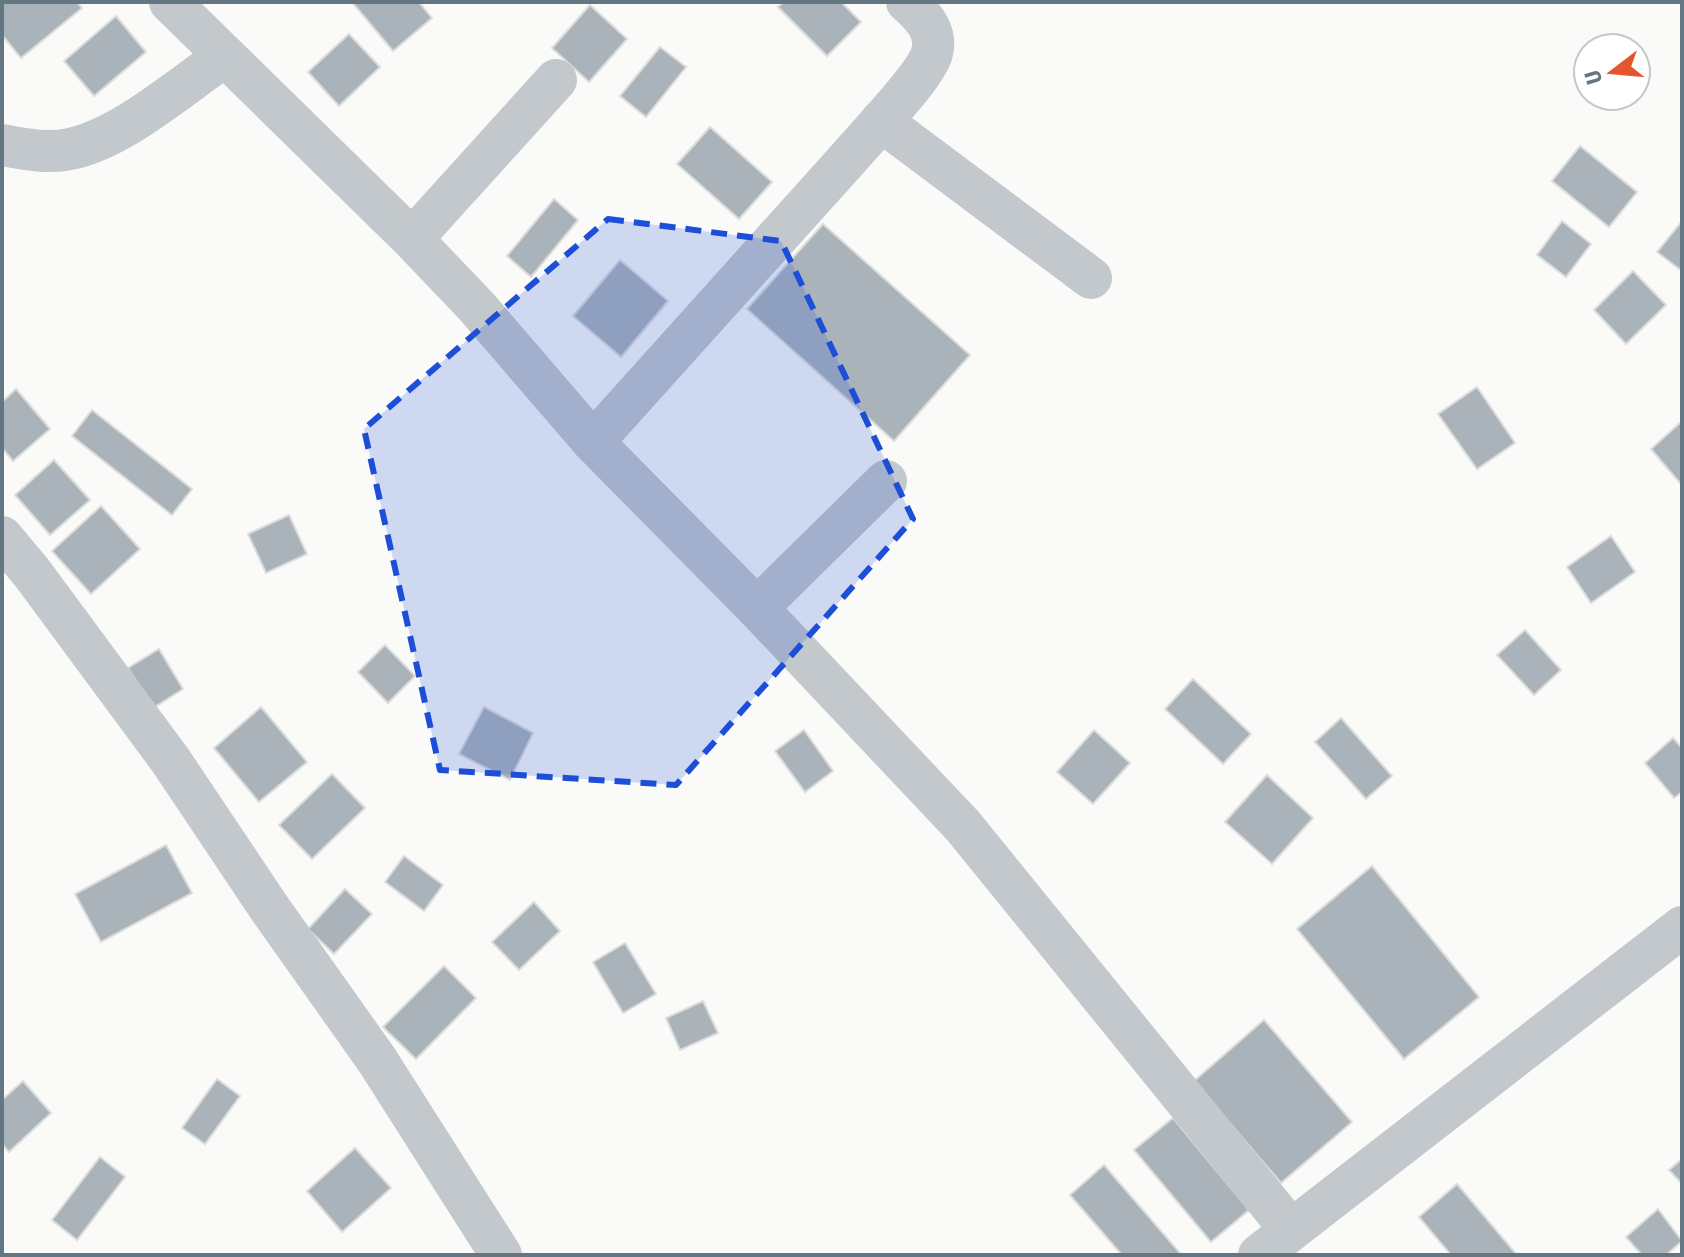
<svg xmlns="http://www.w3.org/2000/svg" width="1684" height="1257" font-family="'Fira Sans Condensed',sans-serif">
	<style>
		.building { fill: #aab3b9; stroke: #dcdcda; stroke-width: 2 }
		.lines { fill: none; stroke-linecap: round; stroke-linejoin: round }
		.minor { stroke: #c3c8cc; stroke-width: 42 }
		.marked { fill: #1d4ed8; fill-opacity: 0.2; stroke: #1d4ed8; stroke-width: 6; stroke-dasharray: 16 10; stroke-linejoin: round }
	</style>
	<rect width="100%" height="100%" fill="#fafaf8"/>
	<g class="building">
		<path d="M2,2H77L82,8L21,58L2,35Z"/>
		<path d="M352,2H419L432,18L393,51Z"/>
		<path d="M784,2H841L861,22L827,56L778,7Z"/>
		<path d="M590,5L627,39L589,82L552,48Z"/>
		<path d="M116,16L146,52L94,96L64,61Z"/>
		<path d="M349,34L380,67L339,106L308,72Z"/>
		<path d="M660,47L686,67L646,117L620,96Z"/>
		<path d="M710,127L772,182L739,219L677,164Z"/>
		<path d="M1580,146L1637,192L1609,227L1552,181Z"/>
		<path d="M554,199L578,220L531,277L507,256Z"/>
		<path d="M1562,221L1591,244L1566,277L1537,255Z"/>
		<path d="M1682,221V271L1657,252Z"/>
		<path d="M823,224L970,355L894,441L747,309Z"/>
		<path d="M620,260L668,301L621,357L573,316Z"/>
		<path d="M1633,271L1666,305L1626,344L1594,310Z"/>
		<path d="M1477,387L1515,443L1477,469L1438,414Z"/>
		<path d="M16,389L50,429L13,461L2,448V402Z"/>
		<path d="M92,410L192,489L172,515L72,436Z"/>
		<path d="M1681,422L1682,481L1680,483L1651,449Z"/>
		<path d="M54,460L90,500L50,535L15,495Z"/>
		<path d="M101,506L140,549L91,594L52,551Z"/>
		<path d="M289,515L307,554L266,573L248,534Z"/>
		<path d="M1611,536L1635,572L1591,603L1567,567Z"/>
		<path d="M1525,630L1561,670L1534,695L1497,655Z"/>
		<path d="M385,645L415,676L388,703L358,672Z"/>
		<path d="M159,649L183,689L153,708L128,668Z"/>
		<path d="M1193,679L1251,734L1223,764L1165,709Z"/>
		<path d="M261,707L307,762L259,802L214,748Z"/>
		<path d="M484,707L533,733L510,780L459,754Z"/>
		<path d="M1341,718L1392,776L1366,799L1315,742Z"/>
		<path d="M804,730L833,771L805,792L775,751Z"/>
		<path d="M1094,730L1130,763L1093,804L1057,772Z"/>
		<path d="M1673,738L1682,748V792L1674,798L1645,763Z"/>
		<path d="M332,774L365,808L312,859L279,825Z"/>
		<path d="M1267,775L1313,818L1272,864L1225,822Z"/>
		<path d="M166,845L192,893L101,942L75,894Z"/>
		<path d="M404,856L443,885L424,911L385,882Z"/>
		<path d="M1372,866L1479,997L1404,1059L1297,929Z"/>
		<path d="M345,889L372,914L334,954L308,929Z"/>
		<path d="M534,902L560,931L519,970L492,942Z"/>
		<path d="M625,943L656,994L623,1013L593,962Z"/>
		<path d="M444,966L476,998L416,1059L383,1027Z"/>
		<path d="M703,1001L718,1033L680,1050L666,1018Z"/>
		<path d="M1264,1020L1352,1122L1281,1183L1194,1081Z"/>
		<path d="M217,1079L240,1096L205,1144L182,1128Z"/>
		<path d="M23,1081L51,1113L9,1152L2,1144V1100Z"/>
		<path d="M1173,1118L1249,1210L1211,1242L1134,1150Z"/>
		<path d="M355,1148L391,1188L342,1232L307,1191Z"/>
		<path d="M100,1157L125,1177L77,1240L52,1220Z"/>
		<path d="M1682,1159V1184L1669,1170Z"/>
		<path d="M1104,1165L1180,1253L1177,1255H1122L1070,1195Z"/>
		<path d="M1457,1184L1517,1255H1451L1419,1217Z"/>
		<path d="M1658,1209L1682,1241L1666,1255H1642L1626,1237Z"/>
	</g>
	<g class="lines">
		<g class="minor">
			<path d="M170,2L412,239L476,306L593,442L757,608L963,826L1291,1230"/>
			<path d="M881,121L1091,278"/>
			<path d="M2,145C24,149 47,154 70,149C121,139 180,87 224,57"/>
			<path d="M412,239L556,80"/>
			<path d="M593,442C677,349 761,255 845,162C864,139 925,78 932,53C938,31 922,15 907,2"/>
			<path d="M2,537L32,573L171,761L270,909L377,1060L501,1255"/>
			<path d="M757,608L886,481"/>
			<path d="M1259,1255L1682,927"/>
		</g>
	</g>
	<path class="marked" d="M608,219L781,241L913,519L676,785L440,770L364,429Z"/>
	<rect width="1684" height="1257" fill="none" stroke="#657683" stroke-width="8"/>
	<g transform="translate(1612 72) rotate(254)"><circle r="38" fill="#ffffff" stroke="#c1c8cd" stroke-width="2"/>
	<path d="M0-6L14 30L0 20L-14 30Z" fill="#e4572e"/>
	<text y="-12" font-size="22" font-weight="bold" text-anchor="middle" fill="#657683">U</text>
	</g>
</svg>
